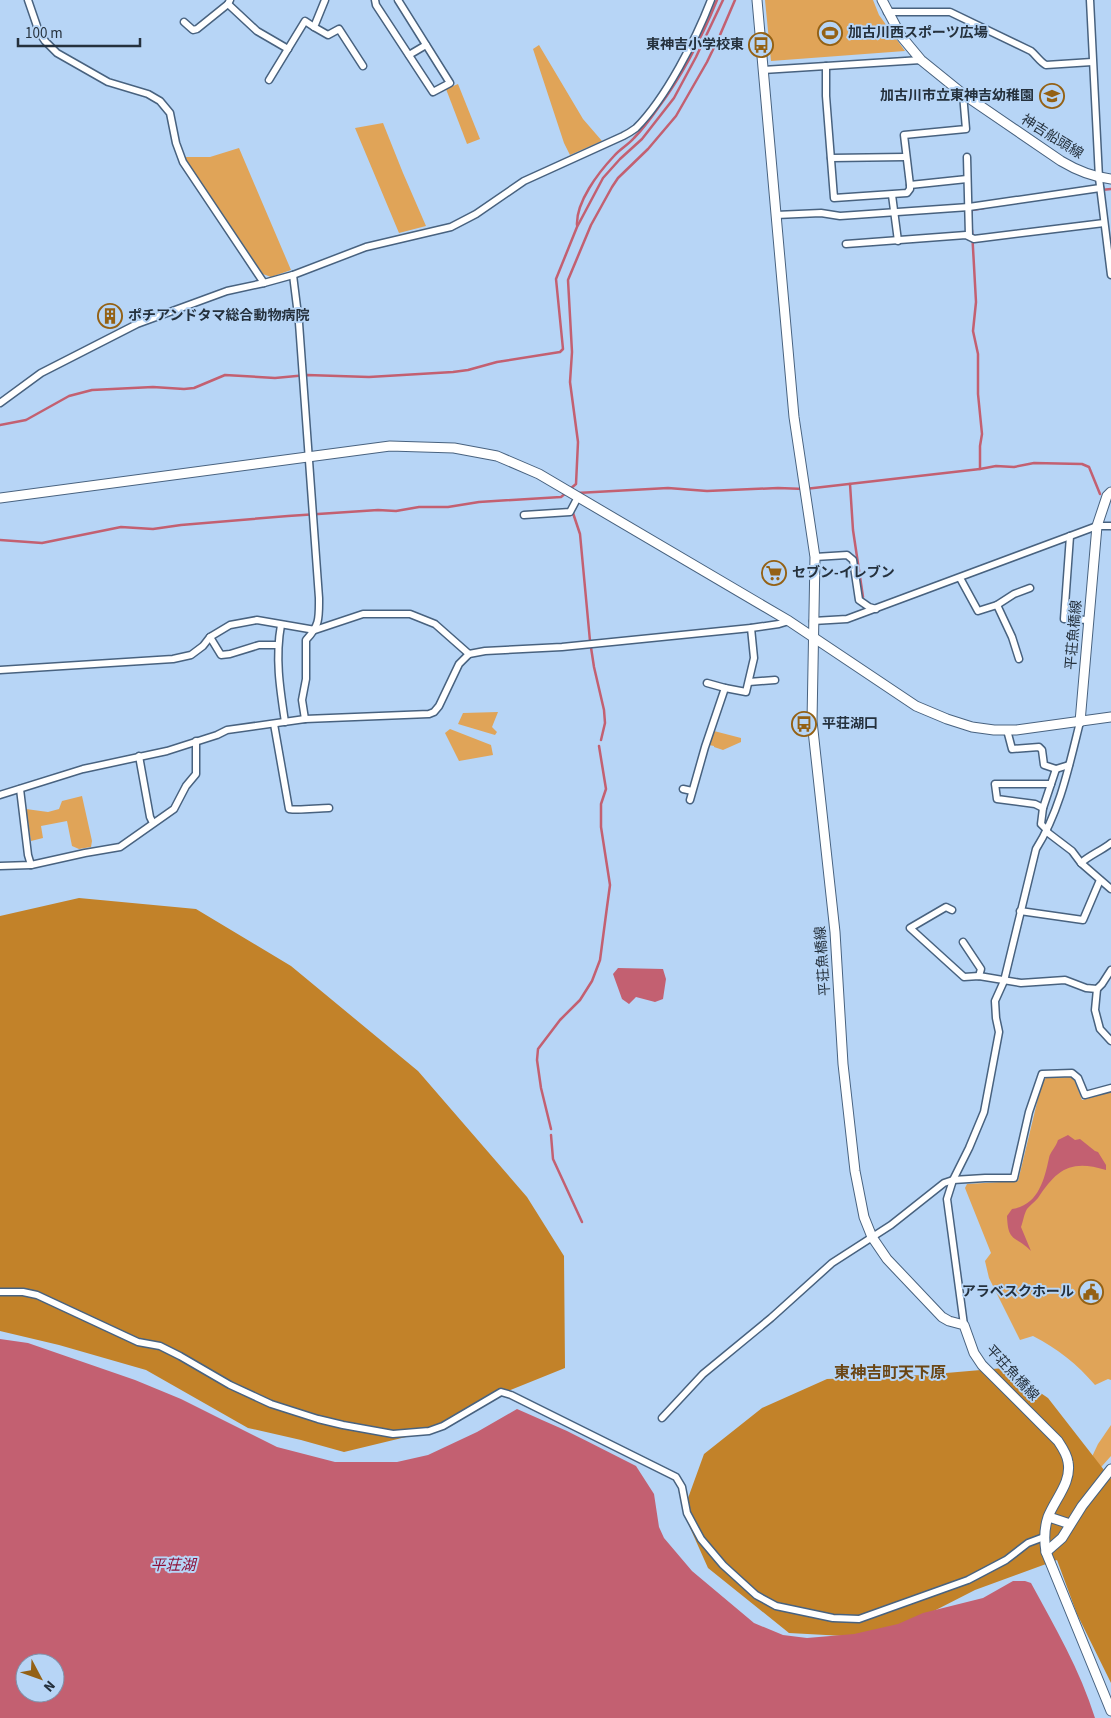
<svg xmlns="http://www.w3.org/2000/svg" width="1111" height="1718" font-family="'Source Sans 3','Noto Sans JP',sans-serif">
	<style>
		.green { fill: #e0a458 }
		.forest { fill: #c28229 }
		.water { fill: #c36071; fill-rule: evenodd }
		.lines { fill: none; stroke-linecap: round; stroke-linejoin: round }
		.stream { stroke: #c36071; stroke-width: 2.5 }
		.street-casing { stroke: #48627f; stroke-width: 9 }
		.secondary-casing { stroke: #48627f; stroke-width: 11 }
		.street { stroke: #fff; stroke-width: 6 }
		.secondary { stroke: #fff; stroke-width: 9 }
		.labels { text-anchor: middle; dominant-baseline: central; stroke-width: 4; stroke-linejoin: round; paint-order: stroke }
		.poi-label { font-size: 14px; font-weight: bold; fill: #25313d; stroke: #b7d5f6; text-anchor: start }
		.street-label { font-size: 14px; fill: #25313d; stroke: #b7d5f6 }
		.water-label { font-size: 15px; font-style: italic; fill: #8e1138; stroke: #b7d5f6 }
		.quarter-label { font-size: 16px; font-weight: bold; fill: #6a4615; stroke: #b7d5f6 }
	</style>
	<rect width="100%" height="100%" fill="#b7d5f6"/>
	<g class="green">
		<path d="M765,0H873L879,15L905,51L771,61Z"/>
		<path d="M539,45L583,119L602,141L570,155L564,143L533,49Z"/>
		<path d="M458,84L480,139L467,144L446,89Z"/>
		<path d="M383,123L403,173L426,226L399,233L355,128Z"/>
		<path d="M239,148L291,270L271,277L263,274L184,157H210Z"/>
		<path d="M498,712L492,727L497,732L495,735L458,724L463,713Z"/>
		<path d="M450,729L491,745L493,755L459,761L445,733Z"/>
		<path d="M714,731L741,738V742L723,750L714,747V746L709,745Z"/>
		<path d="M82,796L92,841L91,847L79,849L72,846L67,821L41,826L43,838L31,841L26,809L48,812L59,809L62,801Z"/>
		<path d="M1071,1077L1075,1081L1082,1100L1111,1092V1380L1108,1379L1095,1385C1078,1365 1057,1348 1033,1336L1020,1340L989,1278L985,1261L991,1253L965,1188L967,1184L1018,1181L1042,1082L1046,1078Z"/>
		<path d="M1111,1425V1456L1085,1485L1089,1463L1098,1444Z"/>
	</g>
	<g class="forest">
		<path d="M79,898L196,909L291,966L418,1071L527,1197L564,1256L565,1368L503,1393L439,1429L344,1452L301,1440L248,1428L146,1370L59,1345L0,1331V916Z"/>
		<path d="M1004,1368L1048,1398L1111,1479V1683L1077,1614L1057,1560L975,1590L881,1638L789,1633L708,1568L683,1512L704,1454L762,1408L827,1379L923,1375Z"/>
	</g>
	<g class="water">
		<path d="M618,968L663,969L666,979L663,999L655,1002L636,997L629,1004L622,999L613,974Z"/>
		<path d="M1068,1135L1075,1140L1080,1139L1095,1151L1098,1152L1106,1165V1170C1071,1159 1057,1169 1038,1198C1035,1202 1030,1205 1027,1209C1024,1214 1023,1222 1021,1227L1031,1251C1015,1235 1008,1243 1007,1216L1012,1209C1038,1205 1044,1181 1049,1158C1050,1152 1056,1147 1058,1140Z"/>
		<path d="M0,1339L28,1343L135,1380L181,1399L277,1447L335,1462H397L428,1455L477,1432L517,1409L567,1431L636,1466L654,1494L659,1527L664,1538L692,1571L754,1623L783,1635L807,1638L854,1634L898,1624L923,1613L983,1598L1013,1581H1025L1031,1583C1055,1627 1080,1670 1095,1718H0ZM25,1663H55V1693H25Z"/>
	</g>
	<g class="lines">
		<g class="stream">
			<path d="M1101,190L1111,189"/>
			<path d="M971,215L972,210L984,208"/>
			<path d="M577,225C576,202 598,173 614,156C620,149 628,145 634,138C643,129 651,118 658,108C682,76 702,37 717,0"/>
			<path d="M972,230L976,302L973,331L978,354V394L982,434L980,446V469L996,466L1014,467L1034,463L1082,464L1089,467L1100,494"/>
			<path d="M0,425L26,420L69,396L92,390L153,387L184,389L194,388L225,375L275,378L307,375L369,377L453,372L468,370L497,362L560,352L563,349L556,279L577,227L603,178L620,159L642,139L674,98L696,57L723,0"/>
			<path d="M850,484L853,530L863,597"/>
			<path d="M570,489L576,484L578,442L570,382L572,352L568,280L591,225L612,187L618,178L648,149L676,116L707,62L720,35L735,0"/>
			<path d="M577,493L668,488L707,491L778,488L805,489L980,469"/>
			<path d="M572,510L580,534L590,641L594,667L604,710L605,723L601,740"/>
			<path d="M0,540L42,543L121,527L153,529L181,525L288,516L378,510L396,511L419,507H448L479,502L561,497L566,493"/>
			<path d="M551,1129L541,1088L537,1060L538,1049L560,1020L580,1000L592,981L600,960L607,907L610,885L601,827V804L606,789L599,746"/>
			<path d="M551,1135L553,1159L582,1222"/>
		</g>
		<defs>
			<g id="street">
				<path d="M28,0L39,32L45,41L57,53L108,82L148,94L160,101L170,113L176,143L183,162L264,283"/>
				<path d="M325,0L314,27L328,35L339,29L363,66"/>
				<path d="M375,0L376,5L433,92L450,83L398,0"/>
				<path d="M1090,0L1099,178L1111,275"/>
				<path d="M228,4L257,31L288,49"/>
				<path d="M887,12H950L1031,51C1036,55 1040,62 1046,65L1092,62"/>
				<path d="M184,22L193,30L197,29L228,4L230,0"/>
				<path d="M409,55L426,45"/>
				<path d="M826,66V96L834,198L907,193L910,189V185"/>
				<path d="M763,70L921,60"/>
				<path d="M269,80L305,21L314,27"/>
				<path d="M963,94L966,129L904,135L910,185L967,179"/>
				<path d="M967,157L969,236"/>
				<path d="M831,158L905,157"/>
				<path d="M892,195L898,241"/>
				<path d="M776,215L821,213L840,216L969,207L1100,188"/>
				<path d="M846,244L966,235L974,239L1104,223"/>
				<path d="M293,275L299,323L319,598C319,618 320,625 306,640V679L302,700L305,719"/>
				<path d="M0,403L41,373L137,324L227,291L264,283L293,275L366,247L451,227L476,214L524,181L623,136C627,134 632,131 636,128C666,98 696,39 711,0"/>
				<path d="M524,515L570,512L578,497"/>
				<path d="M1070,536L1064,619L1089,620"/>
				<path d="M815,557L847,555L853,560L859,600L869,607L876,609"/>
				<path d="M960,578L978,611L997,605L1012,637L1019,659"/>
				<path d="M997,605L1014,594L1030,588"/>
				<path d="M813,621L847,619L1097,526H1111"/>
				<path d="M281,625C275,658 280,689 285,722"/>
				<path d="M210,637L221,655L230,654L259,645H278"/>
				<path d="M0,670L173,659L191,655L203,646L210,637L230,625L257,620L315,630L363,614H410L435,624L469,654"/>
				<path d="M749,682L775,680"/>
				<path d="M707,683L725,688"/>
				<path d="M274,724L289,809C299,811 317,808 329,808"/>
				<path d="M1007,730L1012,749L1039,747L1042,750L1044,765L1056,769L1069,765"/>
				<path d="M139,756L150,817L153,823"/>
				<path d="M20,789L28,855L31,865"/>
				<path d="M683,789L692,791"/>
				<path d="M0,795L83,769L167,751L217,735L227,730L305,719L429,714L434,712L439,706L459,664L469,654L485,651L562,647L751,628L779,624L789,621"/>
				<path d="M690,800L705,747L725,688L746,692L754,658L751,628"/>
				<path d="M1043,808L1035,804L997,799L995,784H1051"/>
				<path d="M1047,830L1041,824L1043,808L1056,769"/>
				<path d="M1047,832L1072,851L1081,863L1111,889"/>
				<path d="M1081,863C1090,855 1101,851 1111,843"/>
				<path d="M0,866L31,865L85,853L120,847L174,809L186,786L196,774V741"/>
				<path d="M952,910L946,907L910,928L964,977L979,976L1021,983L1065,980L1086,988L1097,989L1102,984L1111,970"/>
				<path d="M1020,911L1083,920L1100,880"/>
				<path d="M963,942L981,969L979,976"/>
				<path d="M1097,989L1095,1010L1100,1029L1111,1041"/>
				<path d="M0,1292H23L37,1295L138,1342L160,1346L180,1356L230,1385L271,1404L318,1419L343,1425L393,1434L429,1431L443,1426L501,1392L511,1395L676,1477L682,1487L687,1513L701,1539L723,1565L756,1595L776,1606L833,1618L859,1619L968,1580L1006,1560L1028,1543L1044,1537"/>
				<path d="M964,1325L947,1199L953,1180L969,1148L984,1112L999,1032L996,1018L995,1001L1004,981L1036,849C1060,811 1069,766 1080,722"/>
				<path d="M662,1418L703,1374L771,1318L832,1263L891,1225L944,1183L953,1180L985,1178H1014L1029,1112L1042,1074L1072,1073L1078,1078L1085,1095L1111,1088"/>
			</g>
			<g id="secondary">
				<path d="M757,0L794,417L815,557L812,721L835,932L843,1064L855,1171L864,1217L872,1237L887,1259L942,1317L949,1321L964,1325L974,1353L982,1365L1058,1441C1062,1447 1067,1454 1068,1462C1072,1482 1055,1499 1048,1517C1044,1529 1044,1540 1046,1552L1111,1711"/>
				<path d="M882,0L901,36L921,60L963,94L1061,161C1076,170 1093,177 1111,179"/>
				<path d="M0,498L390,446L454,448L497,456L539,474L789,621L916,706L947,719L972,727L994,730H1016L1111,717"/>
				<path d="M1080,722L1097,526L1107,496L1111,492"/>
				<path d="M1049,1517L1070,1524"/>
				<path d="M1046,1552L1062,1538L1082,1506L1111,1469"/>
			</g>
		</defs>
		<use href="#street" class="street-casing"/>
		<use href="#secondary" class="secondary-casing"/>
		<use href="#street" class="street"/>
		<use href="#secondary" class="secondary"/>
	</g>
	<defs>
		<symbol id="stadium-ring" viewBox="-11 -11 22 22"><circle r="9.5" fill="#b7d5f6" stroke="#946114" stroke-width="1.5"/><path d="M0-5a6.5 5 0 1 0 0 10a6.5 5 0 1 0 0-10ZM-3.5-1.8h7v3.6h-7Z" fill="#946114"/></symbol>
		<symbol id="bus-ring" viewBox="-11 -11 22 22"><circle r="9.5" fill="#b7d5f6" stroke="#946114" stroke-width="1.5"/><path d="M-5-6H5V4H4V6H2V4H-2V6H-4V4H-5ZM-3.5-4V0h7V-4ZM-3.5 1.2v1.5H-2V1.2ZM2 1.2v1.5H3.5V1.2Z" fill="#946114"/></symbol>
		<symbol id="school-ring" viewBox="-11 -11 22 22"><circle r="9.5" fill="#b7d5f6" stroke="#946114" stroke-width="1.5"/><path d="M0-5L7-2L0 1L-7-2ZM-4 1L0 2.5L4 1V4Q0 6-4 4Z" fill="#946114"/></symbol>
		<symbol id="building-ring" viewBox="-11 -11 22 22"><circle r="9.5" fill="#b7d5f6" stroke="#946114" stroke-width="1.5"/><path d="M-4-6H4V6H1V3H-1V6H-4ZM-2.5-4.3h1.7v1.8h-1.7ZM.8-4.3h1.7v1.8H.8ZM-2.5-1h1.7V.8h-1.7ZM.8-1h1.7V.8H.8Z" fill="#946114"/></symbol>
		<symbol id="supermarket-ring" viewBox="-11 -11 22 22"><circle r="9.5" fill="#b7d5f6" stroke="#946114" stroke-width="1.5"/><path d="M-6-5.5h2.5l.6 2H6L4.5 2H-2.5L-4.4-4H-6ZM-1.5 3.2a1.3 1.3 0 1 0 .1 0ZM3 3.2a1.3 1.3 0 1 0 .1 0Z" fill="#946114"/></symbol>
		<symbol id="civic-ring" viewBox="-11 -11 22 22"><circle r="9.5" fill="#b7d5f6" stroke="#946114" stroke-width="1.5"/><path d="M-.6-6.5H3V-4.5H.6V-3L4-1V1h2V6H-6V1h2V-1L-.6-3ZM-1.2 2.5V6h2.4V2.5Z" fill="#946114"/></symbol>
	</defs>
	<g fill-rule="evenodd">
		<use href="#stadium-ring" x="816" y="19" width="28" height="28"/>
		<use href="#bus-ring" x="747" y="31" width="28" height="28"/>
		<use href="#school-ring" x="1038" y="82" width="28" height="28"/>
		<use href="#building-ring" x="96" y="302" width="28" height="28"/>
		<use href="#supermarket-ring" x="760" y="559" width="28" height="28"/>
		<use href="#bus-ring" x="790" y="710" width="28" height="28"/>
		<use href="#civic-ring" x="1077" y="1278" width="28" height="28"/>
	</g>
	<g class="labels">
		<g class="poi-label">
			<text x="848" y="33">加古川西スポーツ広場</text>
			<text x="744" y="45" text-anchor="end">東神吉小学校東</text>
			<text x="1034" y="96" text-anchor="end">加古川市立東神吉幼稚園</text>
			<text x="128" y="316">ポチアンドタマ総合動物病院</text>
			<text x="792" y="573">セブン-イレブン</text>
			<text x="822" y="724">平荘湖口</text>
			<text x="1074" y="1292" text-anchor="end">アラベスクホール</text>
		</g>
		<g class="street-label">
			<text transform="translate(1052 137) rotate(32)">神吉船頭線</text>
			<text transform="translate(1074 635) rotate(-85)">平荘魚橋線</text>
			<text transform="translate(823 961) rotate(-94)">平荘魚橋線</text>
			<text transform="translate(1012 1373) rotate(47)">平荘魚橋線</text>
		</g>
		<g class="water-label">
			<text x="173" y="1565">平荘湖</text>
		</g>
		<g class="quarter-label">
			<text x="890" y="1373">東神吉町天下原</text>
		</g>
	</g>
	<g transform="translate(40 1678) rotate(131)"><circle r="24" fill="#b7d5f6" stroke="#7d93ac"/>
	<path d="M0-4L9 19L0 12L-9 19Z" fill="#946114"/>
	<text y="-8" font-size="14" font-weight="bold" text-anchor="middle" fill="#25313d">N</text>
	</g>
	<path d="M18 38v8h122v-8" fill="none" stroke="#25313d" stroke-width="2.5"/>
	<text x="25" y="38" font-size="15" fill="#25313d" stroke="#b7d5f6" stroke-width="4" paint-order="stroke">100 m</text>
</svg>
